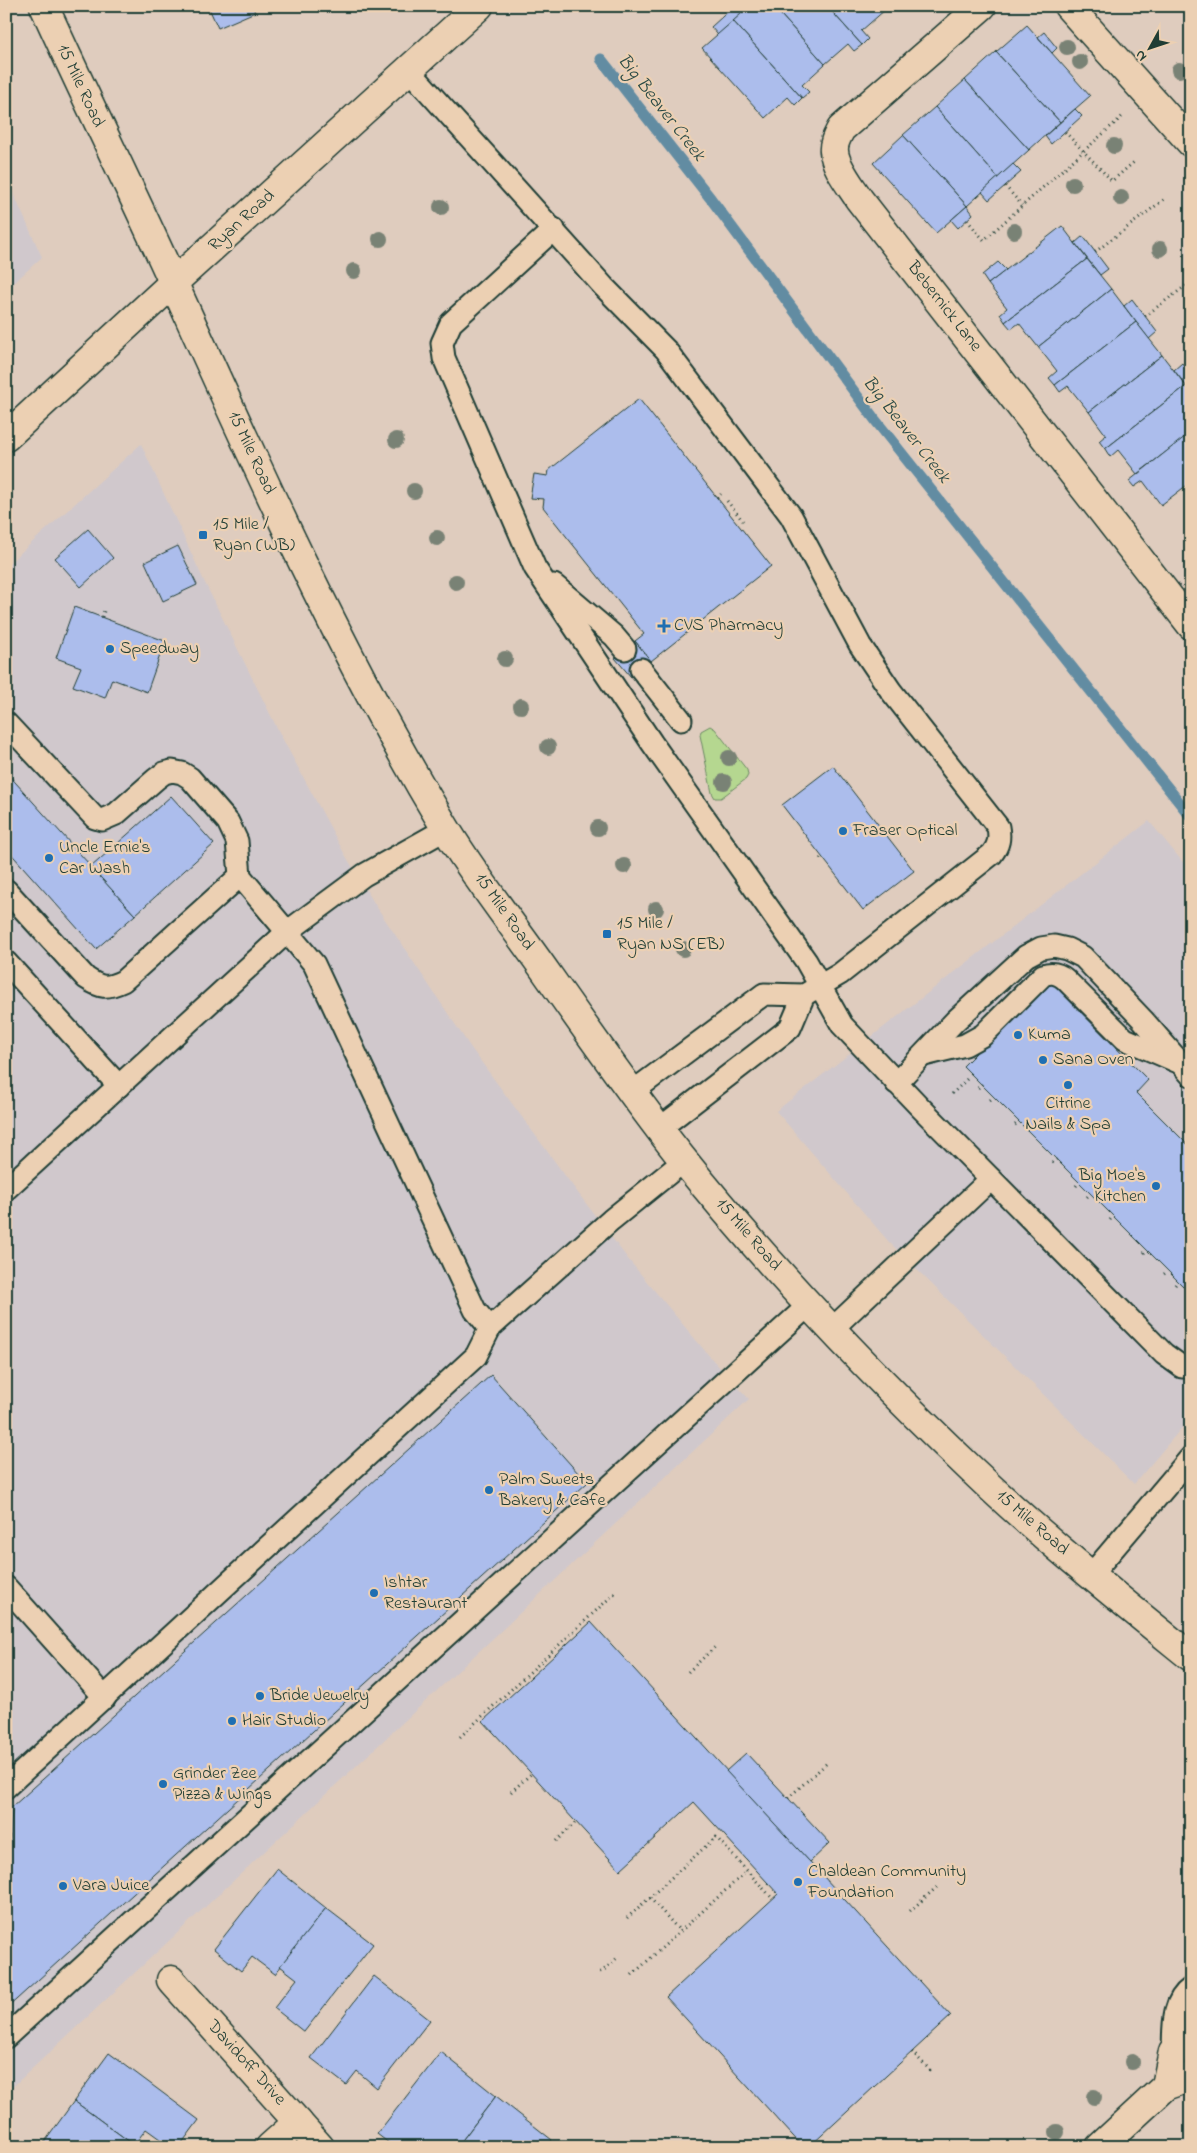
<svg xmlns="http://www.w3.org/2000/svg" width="1197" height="2153" font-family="'Indie Flower',sans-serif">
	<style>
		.built { fill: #d0c8cc }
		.green { fill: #b5d790; stroke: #6a8a62 }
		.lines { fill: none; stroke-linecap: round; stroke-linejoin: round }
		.stream { stroke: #628ca2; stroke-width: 11 }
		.building { fill: #acbdec; stroke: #1f3d34 }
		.lane-casing { stroke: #1f3d34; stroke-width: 25 }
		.street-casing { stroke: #1f3d34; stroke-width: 31 }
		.secondary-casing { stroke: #1f3d34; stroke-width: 31 }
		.path { stroke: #1f3d34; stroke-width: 3; stroke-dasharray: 1 4; stroke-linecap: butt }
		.lane { stroke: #ecd0b3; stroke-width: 21 }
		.street { stroke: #ecd0b3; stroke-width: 28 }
		.secondary { stroke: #ecd0b3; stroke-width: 28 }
		.tree { fill: #798275 }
		.poi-dot { fill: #1f6fb2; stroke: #ecd0b3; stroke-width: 2 }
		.labels { text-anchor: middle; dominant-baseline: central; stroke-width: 4.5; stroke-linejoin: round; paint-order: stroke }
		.street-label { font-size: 18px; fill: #1f3d34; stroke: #ecd0b3 }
		.poi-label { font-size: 18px; fill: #1f3d34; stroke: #ecd0b3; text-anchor: start }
		.water-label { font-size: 19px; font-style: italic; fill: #2a4a46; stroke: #ecd0b3 }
	</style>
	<rect width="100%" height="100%" fill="#dfccbe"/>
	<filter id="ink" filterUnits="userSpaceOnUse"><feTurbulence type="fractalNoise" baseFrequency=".02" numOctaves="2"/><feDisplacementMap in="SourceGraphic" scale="10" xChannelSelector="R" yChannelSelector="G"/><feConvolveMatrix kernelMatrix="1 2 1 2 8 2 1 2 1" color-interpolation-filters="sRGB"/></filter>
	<g filter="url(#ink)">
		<g class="built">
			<path d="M6,177L42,257L6,290Z"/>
			<path d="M141,444L205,583L280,734L344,853L376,906L471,1048L578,1193L628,1259L711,1358L749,1399L6,2093V566Z"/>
			<path d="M1149,821L1191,872V1417L1134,1484L889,1242L776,1111Z"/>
		</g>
		<path class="green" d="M710,726L715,729L747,770L748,775L746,779L721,798H715L712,793L700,735L701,731Z"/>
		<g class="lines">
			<path class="stream" d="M601,59L711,199L876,421L1191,817"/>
		</g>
		<g class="building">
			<path d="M208,6H252L255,12L218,28Z"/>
			<path d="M734,6L749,7L718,35L711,27Z"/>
			<path d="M750,6H773L825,64L802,85L809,92L802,98L733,21Z"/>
			<path d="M773,6H827L862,45L854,51L848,44L825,64Z"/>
			<path d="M827,6H883L886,9L861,31L868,39L862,45Z"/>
			<path d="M733,21L802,98L795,105L788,97L765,118L702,48Z"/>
			<path d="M1027,25L1090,96L1060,122L996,52Z"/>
			<path d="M1044,32L1057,48L1052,53L1038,37Z"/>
			<path d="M996,52L1060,122L1029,150L965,80Z"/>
			<path d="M965,80L1029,150L998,178L935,107Z"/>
			<path d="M935,107L998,178L967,206L903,135Z"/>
			<path d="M1075,109L1082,116L1051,144L1045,136Z"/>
			<path d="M903,135L967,206L936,233L873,163Z"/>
			<path d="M1013,164L1021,172L989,200L982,192Z"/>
			<path d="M967,206L973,214L958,228L951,220Z"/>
			<path d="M1062,226L1087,259L1005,322L1000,314L1007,308L988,284Z"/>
			<path d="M1083,236L1108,269L1100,275L1075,243Z"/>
			<path d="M1087,259L1111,289L1038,347L1019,323L1011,329L1005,322Z"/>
			<path d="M998,262L1006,270L988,284L982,275Z"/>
			<path d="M1111,289L1136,322L1055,385L1049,378L1057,371L1038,347Z"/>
			<path d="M1132,299L1157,332L1149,339L1124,306Z"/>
			<path d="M1136,322L1162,355L1089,412L1068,386L1060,392L1055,385Z"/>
			<path d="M1162,355L1186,386L1105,449L1099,441L1106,435L1089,412Z"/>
			<path d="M1182,363L1191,374V392L1174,370Z"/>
			<path d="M1186,386L1191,392V433L1137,474L1118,450L1110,457L1105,449Z"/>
			<path d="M639,399L771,566L651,661L635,641L644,634L543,507L544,499L530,498L534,474L548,476L549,470Z"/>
			<path d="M1191,432V482L1161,505L1143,481L1134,487L1129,481Z"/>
			<path d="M88,529L113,558L81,587L55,558Z"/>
			<path d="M178,546L197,585L163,601L145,562Z"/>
			<path d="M74,607L165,641L147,692L112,679L105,698L73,686L81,667L56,658Z"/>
			<path d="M635,641L651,661L631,677L615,658Z"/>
			<path d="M833,766L914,871L863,910L782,805Z"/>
			<path d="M6,772L135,915L96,949L6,848Z"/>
			<path d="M171,796L214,844L135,915L91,867Z"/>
			<path d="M1049,980L1148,1080L1136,1093L1191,1148V1294L963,1066Z"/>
			<path d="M491,1375L587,1483L6,2009V1866L9,1864L12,1807Z"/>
			<path d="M591,1622L951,2016L809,2147H803L666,1997L778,1894L694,1802L620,1870L483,1721Z"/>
			<path d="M746,1753L830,1843L810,1862L726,1771Z"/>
			<path d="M277,1869L326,1908L275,1974L252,1957L241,1971L214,1949Z"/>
			<path d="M326,1908L373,1944L304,2032L274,2008L297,1979L280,1966Z"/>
			<path d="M374,1976L430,2020L377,2088L357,2071L346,2085L311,2058Z"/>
			<path d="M441,2052L496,2096L457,2147H394L377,2134Z"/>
			<path d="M109,2053L199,2120L179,2147H171L146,2129L134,2145L74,2101Z"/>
			<path d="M496,2096L552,2140L547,2147H457Z"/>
			<path d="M74,2101L134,2145L136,2147H41Z"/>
		</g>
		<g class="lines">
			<defs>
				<g id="lane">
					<path d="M409,70L604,287L666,350L791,516L860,645L891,691L998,827C1000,838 999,845 992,854L840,974L804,995L764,994L631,1093"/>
					<path d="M554,229L451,323L442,343L444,358L535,568L652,743L806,961L842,1025L919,1106L1164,1354L1182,1367L1191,1366"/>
					<path d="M554,585L614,636L625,649"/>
					<path d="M641,669L681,720"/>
					<path d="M6,723L95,818L102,820L116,814L156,779L164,773L172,771L182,773L190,778L228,822L237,841L240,876L314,964L475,1310L490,1328"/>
					<path d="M6,890L86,978C101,988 106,989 123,981L240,876"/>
					<path d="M6,962L119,1086"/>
					<path d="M924,1055L965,1045L983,1035L1043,975C1052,972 1058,973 1065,979L1125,1039L1176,1061"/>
					<path d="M896,1083L955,1021L1026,956L1041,948L1054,946L1067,949L1083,957L1143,1020L1191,1075"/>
					<path d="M659,1129L790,1028L804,995"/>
					<path d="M6,1189L287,932L364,875L446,829"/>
					<path d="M832,1329L991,1179"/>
					<path d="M1091,1575L1191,1457"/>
					<path d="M6,1587L105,1698"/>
					<path d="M6,1787L476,1356L490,1328L611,1220L684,1161"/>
					<path d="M6,2037L810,1304"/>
					<path d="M1173,2051C1174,2029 1171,2002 1191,1988"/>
				</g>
				<g id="street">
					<path d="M982,6L841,129C838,135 833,143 834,151C835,167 851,186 859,199L1191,625"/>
					<path d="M1068,6L1191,143"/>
					<path d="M171,1980L320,2147"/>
					<path d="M1166,2086L1173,2051L1191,2031"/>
					<path d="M270,2147L298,2122"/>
					<path d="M1100,2147L1166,2086L1191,2077"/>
				</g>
				<g id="secondary">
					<path d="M44,6C86,99 132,191 174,284C257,468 339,651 443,824C473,875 514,926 548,975C591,1036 634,1098 681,1157C770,1268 870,1373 973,1471C1042,1537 1117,1597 1191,1657"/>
					<path d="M6,437L173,283L479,6"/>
				</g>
			</defs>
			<use href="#lane" class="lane-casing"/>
			<use href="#street" class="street-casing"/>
			<use href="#secondary" class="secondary-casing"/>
			<g class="path">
				<path d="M723,6L722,8L726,13"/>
				<path d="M1065,132L1112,181L1134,162"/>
				<path d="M1005,186L1022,205"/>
				<path d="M967,220L984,240L1124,115"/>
				<path d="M1095,252L1166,198"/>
				<path d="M1145,316L1191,282"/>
				<path d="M717,498L721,494"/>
				<path d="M727,501L743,521"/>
				<path d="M102,617L104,611"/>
				<path d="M820,859L822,857"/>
				<path d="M978,1088L982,1084"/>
				<path d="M952,1094L968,1078"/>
				<path d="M990,1100L994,1097"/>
				<path d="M1015,1125L1019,1122"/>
				<path d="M1052,1163L1057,1159"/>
				<path d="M1076,1186L1079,1182"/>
				<path d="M1087,1197L1090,1194"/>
				<path d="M1110,1220L1113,1216"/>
				<path d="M1144,1253L1147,1250"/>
				<path d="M1164,1274L1168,1271"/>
				<path d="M1175,1285L1178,1281"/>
				<path d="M688,1672L715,1647"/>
				<path d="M460,1737L615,1593"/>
				<path d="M511,1792L532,1773"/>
				<path d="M788,1798L827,1763"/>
				<path d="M556,1841L576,1822"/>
				<path d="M650,1898L680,1931"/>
				<path d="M910,1911L938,1886"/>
				<path d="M627,1918L716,1837L773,1899"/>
				<path d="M600,1972L604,1970L617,1958"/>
				<path d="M632,1975L747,1871"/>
				<path d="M912,2052L932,2072"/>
			</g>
			<use href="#lane" class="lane"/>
			<use href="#street" class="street"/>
			<use href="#secondary" class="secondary"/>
		</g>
		<g class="tree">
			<circle cx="1067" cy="47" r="8"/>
			<circle cx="1080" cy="62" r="8"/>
			<circle cx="1179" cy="70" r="8"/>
			<circle cx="1114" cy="146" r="8"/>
			<circle cx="1073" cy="184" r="8"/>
			<circle cx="1121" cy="198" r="8"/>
			<circle cx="441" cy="207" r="8"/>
			<circle cx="1014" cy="231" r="8"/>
			<circle cx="380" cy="239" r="8"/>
			<circle cx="1160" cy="249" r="8"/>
			<circle cx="354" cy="271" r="8"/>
			<circle cx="396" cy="440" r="8"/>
			<circle cx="414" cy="491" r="8"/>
			<circle cx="437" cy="538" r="8"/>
			<circle cx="456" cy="582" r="8"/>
			<circle cx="505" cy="659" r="8"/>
			<circle cx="521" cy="706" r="8"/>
			<circle cx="548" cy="747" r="8"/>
			<circle cx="729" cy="758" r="8"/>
			<circle cx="724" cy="782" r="8"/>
			<circle cx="598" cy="828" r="8"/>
			<circle cx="624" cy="866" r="8"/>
			<circle cx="656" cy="909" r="8"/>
			<circle cx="683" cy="949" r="8"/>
			<circle cx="1132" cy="2062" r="8"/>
			<circle cx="1094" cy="2097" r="8"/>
			<circle cx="1057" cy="2132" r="8"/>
		</g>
	</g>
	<g class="poi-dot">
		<rect x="198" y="530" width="10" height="10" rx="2.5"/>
		<path d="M661.5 618.5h5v5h5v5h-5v5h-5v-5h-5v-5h5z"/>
		<circle cx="110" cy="649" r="5"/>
		<circle cx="843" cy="831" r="5"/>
		<circle cx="49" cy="858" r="5"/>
		<rect x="602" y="929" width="10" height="10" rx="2.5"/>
		<circle cx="1018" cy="1035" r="5"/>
		<circle cx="1043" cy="1060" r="5"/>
		<circle cx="1068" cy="1085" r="5"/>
		<circle cx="1156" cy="1186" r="5"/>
		<circle cx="489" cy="1490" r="5"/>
		<circle cx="374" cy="1593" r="5"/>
		<circle cx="260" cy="1696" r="5"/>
		<circle cx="232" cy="1721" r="5"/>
		<circle cx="163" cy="1784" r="5"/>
		<circle cx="798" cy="1882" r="5"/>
		<circle cx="63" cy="1886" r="5"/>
	</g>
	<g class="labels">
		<g class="street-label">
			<text transform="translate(80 86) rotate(65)">15 Mile Road</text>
			<text transform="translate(242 221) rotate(-42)">Ryan Road</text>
			<text transform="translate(944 307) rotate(52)">Bebernick Lane</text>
			<text transform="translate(251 453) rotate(65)">15 Mile Road</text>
			<text transform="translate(504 912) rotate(55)">15 Mile Road</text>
			<text transform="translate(748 1235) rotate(49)">15 Mile Road</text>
			<text transform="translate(1032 1523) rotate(41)">15 Mile Road</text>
			<text transform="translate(246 2063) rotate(48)">Davidoff Drive</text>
		</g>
		<g class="poi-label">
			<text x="213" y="525">15 Mile /<tspan x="213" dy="21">Ryan (WB)</tspan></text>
			<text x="674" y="626">CVS Pharmacy</text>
			<text x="120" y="649">Speedway</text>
			<text x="853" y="831">Fraser Optical</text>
			<text x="59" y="848">Uncle Ernie's<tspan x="59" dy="21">Car Wash</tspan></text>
			<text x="617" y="924">15 Mile /<tspan x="617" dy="21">Ryan NS (EB)</tspan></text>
			<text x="1028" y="1035">Kuma</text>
			<text x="1053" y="1060">Sana Oven</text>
			<text x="1068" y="1104" text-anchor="middle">Citrine<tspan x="1068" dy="21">Nails &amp; Spa</tspan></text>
			<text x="1146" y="1176" text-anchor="end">Big Moe's<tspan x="1146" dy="21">Kitchen</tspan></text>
			<text x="499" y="1480">Palm Sweets<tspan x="499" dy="21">Bakery &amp; Cafe</tspan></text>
			<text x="384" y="1583">Ishtar<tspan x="384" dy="21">Restaurant</tspan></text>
			<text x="270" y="1696">Bride Jewelry</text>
			<text x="242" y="1721">Hair Studio</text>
			<text x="173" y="1774">Grinder Zee<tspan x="173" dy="21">Pizza &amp; Wings</tspan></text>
			<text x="808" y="1872">Chaldean Community<tspan x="808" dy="21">Foundation</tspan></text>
			<text x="73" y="1886">Vara Juice</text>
		</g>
		<g class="water-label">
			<text transform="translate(661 108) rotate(52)">Big Beaver Creek</text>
			<text transform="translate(906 430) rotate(52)">Big Beaver Creek</text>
		</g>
	</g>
	<rect width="1197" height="2153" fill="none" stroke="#ecd0b3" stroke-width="25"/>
	<rect x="12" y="12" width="1172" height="2128" fill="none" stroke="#1f3d34" stroke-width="2" filter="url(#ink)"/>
	<g transform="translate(1150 48) rotate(230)" stroke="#ecd0b3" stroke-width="4" paint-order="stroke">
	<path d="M0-4L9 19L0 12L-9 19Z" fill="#1f3d34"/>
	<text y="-8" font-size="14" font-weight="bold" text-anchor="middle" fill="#1f3d34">N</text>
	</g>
</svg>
